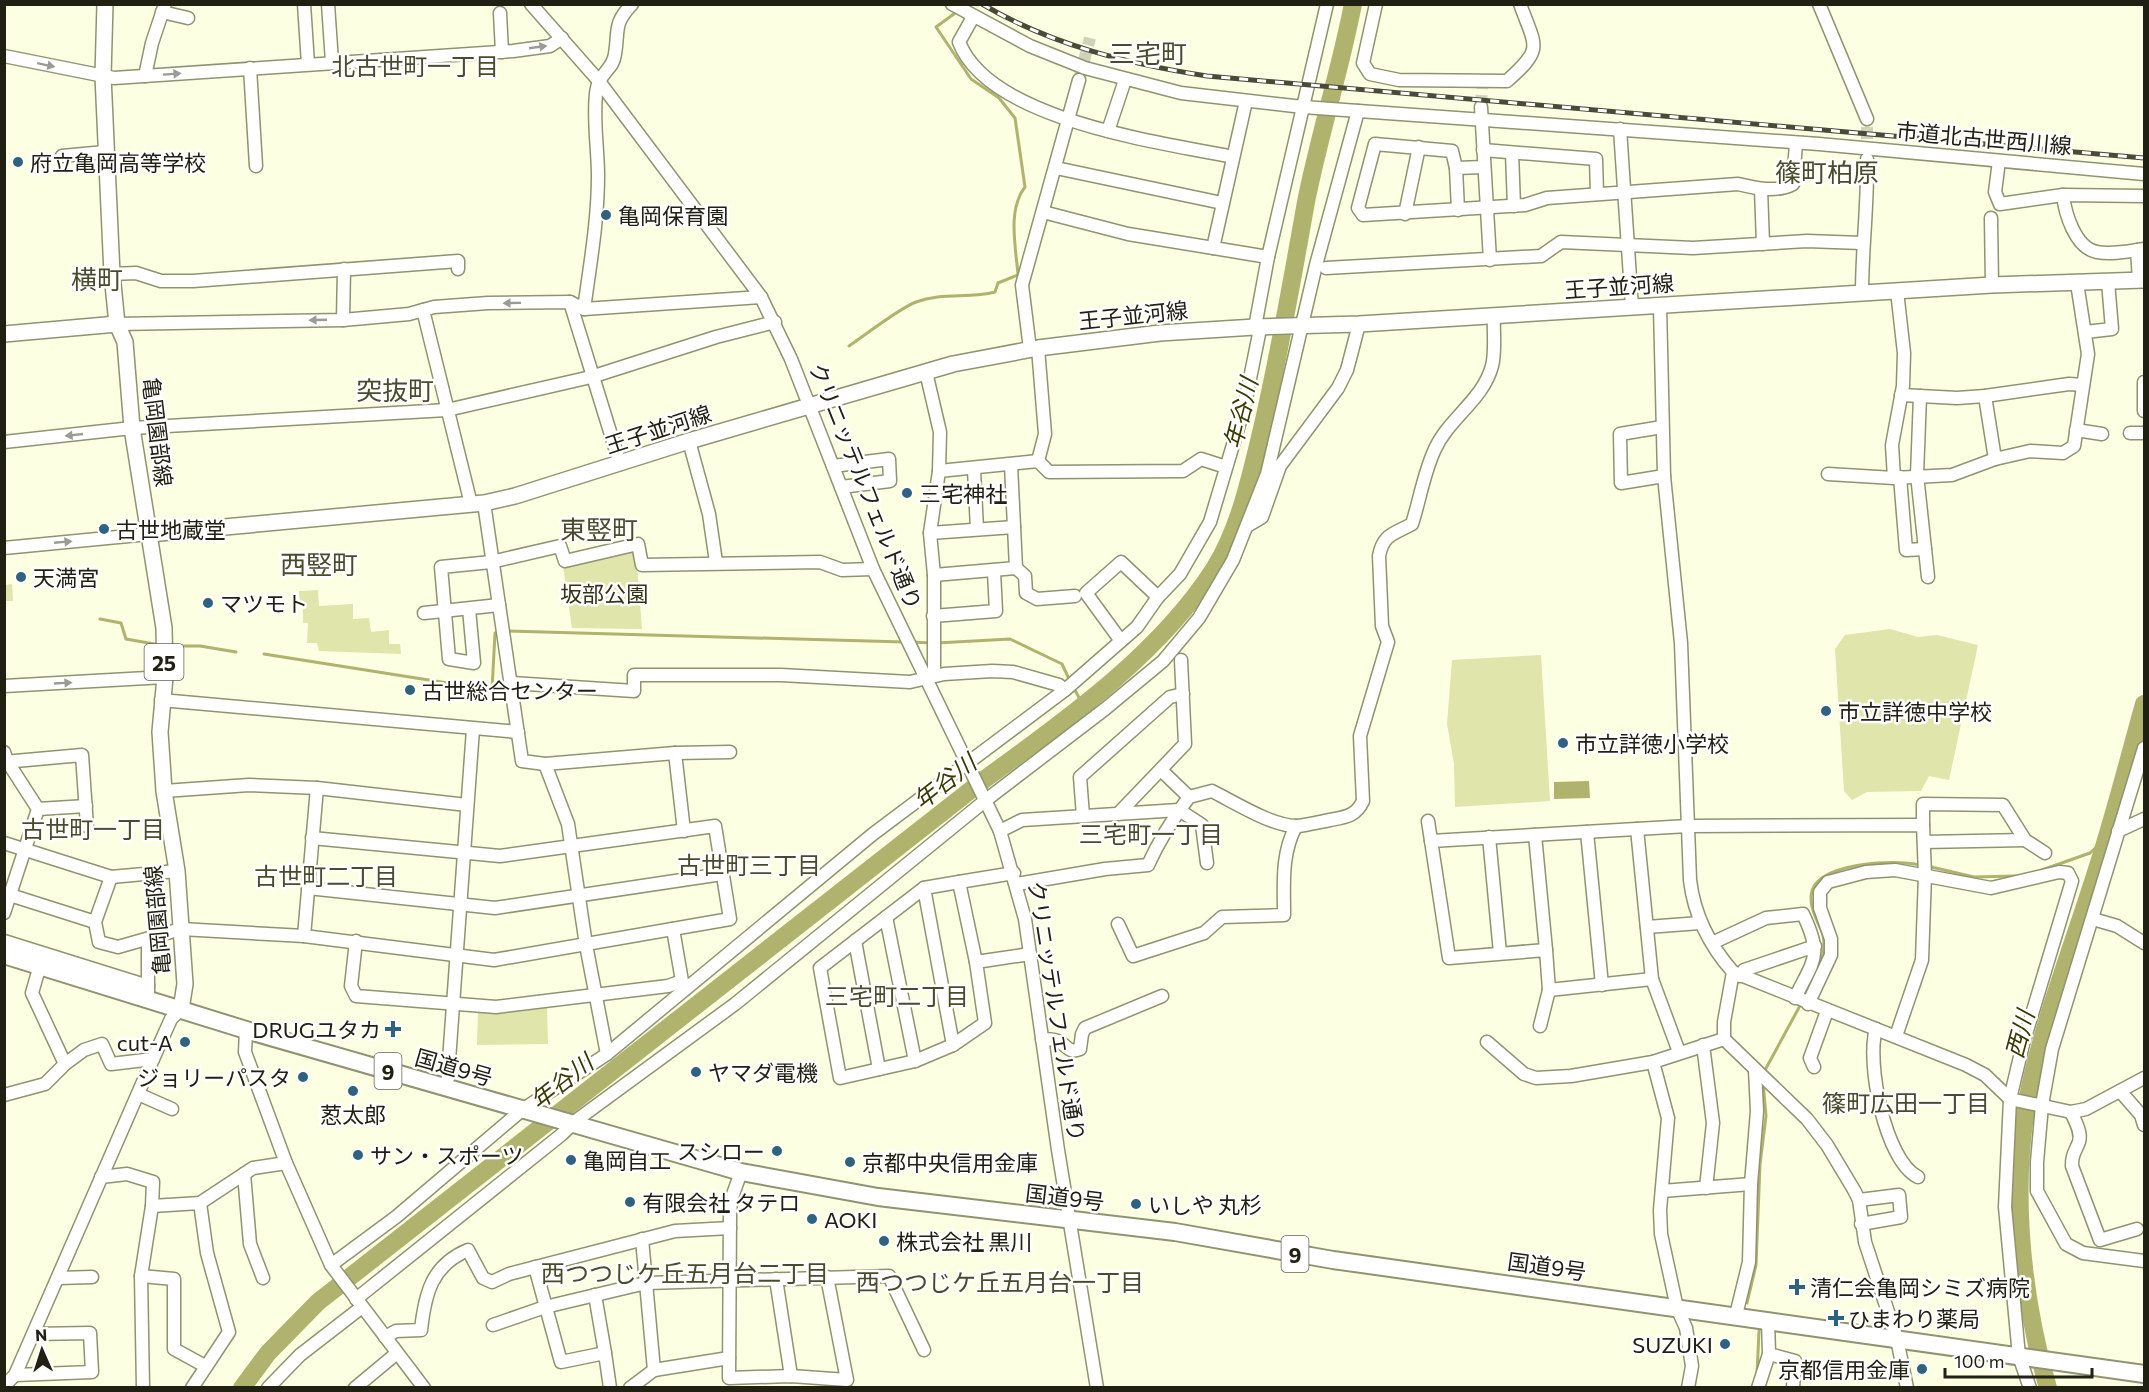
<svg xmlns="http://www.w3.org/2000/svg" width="2149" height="1392" font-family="Commissioner,'Noto Sans JP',sans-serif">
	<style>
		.green { fill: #e0e5ac }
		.water { fill: #afb36e }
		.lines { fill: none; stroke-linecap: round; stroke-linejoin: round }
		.stream { stroke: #afb36e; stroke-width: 3 }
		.river { stroke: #afb36e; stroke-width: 18 }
		.minor-tunnel { stroke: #d0d3b8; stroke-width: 12; stroke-dasharray: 12 6; stroke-linecap: butt }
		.minor-casing { stroke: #909371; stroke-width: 15 }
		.major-casing { stroke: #909371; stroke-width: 18 }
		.highway-casing { stroke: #909371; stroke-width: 20 }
		.minor { stroke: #fff; stroke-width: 12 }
		.major { stroke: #fff; stroke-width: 15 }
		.highway { stroke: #fff; stroke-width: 16 }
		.rail-casing { stroke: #494a39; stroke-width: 5 }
		.rail { stroke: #fff; stroke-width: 3; stroke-dasharray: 9; stroke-linecap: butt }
		.oneway { fill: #9b9b95 }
		.poi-dot { fill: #2e627f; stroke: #fff; stroke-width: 2 }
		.labels { text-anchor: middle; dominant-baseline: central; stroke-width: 5; stroke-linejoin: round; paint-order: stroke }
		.shield { fill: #fff; stroke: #63645a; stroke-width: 1.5 }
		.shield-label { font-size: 21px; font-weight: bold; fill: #202113 }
		.street-label { font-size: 22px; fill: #202113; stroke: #fff }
		.poi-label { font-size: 22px; fill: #202113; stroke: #fff; text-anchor: start }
		.park-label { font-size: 22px; fill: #313314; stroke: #fff }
		.neighbourhood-label { font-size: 24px; fill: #494b2c; stroke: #fff }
		.water-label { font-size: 24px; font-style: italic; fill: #383a01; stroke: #fff }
		.quarter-label { font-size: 26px; fill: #494b2c; stroke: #fff }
	</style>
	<rect width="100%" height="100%" fill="#fcffe1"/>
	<g class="green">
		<path d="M631,549L636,552L642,629L572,628L563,566Z"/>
		<path d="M12,584L13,601H5V585Z"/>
		<path d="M318,590L319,606L353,604V619L369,618L371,632L389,630V644H400L401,654L319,651L317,643H307L308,623H303V607H300L299,591Z"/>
		<path d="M1890,629L1918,637L1937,635L1978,645L1949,780L1929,776L1921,791L1867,792L1852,800L1844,791L1835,649L1845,635Z"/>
		<path d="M1541,655L1550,801L1455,807L1454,764L1447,724L1452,660Z"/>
		<path d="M547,1006L548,1044L477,1045L478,1012Z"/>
	</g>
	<path class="water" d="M1589,781L1590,798L1554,799V782Z"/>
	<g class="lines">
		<g class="stream">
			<path d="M849,346C867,334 898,309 916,302C942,292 969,299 995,292L998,283L1018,275C1016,248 1007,210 1025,187L1015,118L999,98L971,79L936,27L958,11"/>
			<path d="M100,619L121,623L126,639L160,645"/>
			<path d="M505,631L904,642"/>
			<path d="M913,642L931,643"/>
			<path d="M937,643L1010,639L1062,664L1070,681"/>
			<path d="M171,646H200L236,652"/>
			<path d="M264,654L492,690L495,633L499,632"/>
			<path d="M1073,687L1084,706"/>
			<path d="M1927,866L1974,877L2015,876"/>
			<path d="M2042,870L2090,853L2106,838"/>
			<path d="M1805,996C1814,977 1828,956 1823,935C1819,923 1810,910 1811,896C1813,862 1895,859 1920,865"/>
			<path d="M1764,1072L1802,1002"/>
			<path d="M1747,1303L1756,1265L1760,1164L1766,1116L1763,1082"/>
			<path d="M1757,1374L1759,1331"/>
		</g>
		<g class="river">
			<path d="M242,1388L268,1353L318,1302L981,782C1063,722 1158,656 1214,569C1239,530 1250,478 1261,433C1279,357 1292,280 1306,202C1319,136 1340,71 1353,4"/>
			<path d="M2048,1388C2020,1290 2009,1177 2032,1078C2049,1005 2076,937 2098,866C2115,813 2129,758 2144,704"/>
		</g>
		<g class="minor-tunnel">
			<path d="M1079,80L1090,38"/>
			<path d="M1481,107L1482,87"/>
			<path d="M1867,157V119"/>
		</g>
		<defs>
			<g id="minor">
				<path d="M304,4L308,64"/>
				<path d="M328,4L332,62"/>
				<path d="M531,4L598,80L761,297L791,359L873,569L1000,831L1025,919L1058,1150L1097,1388"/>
				<path d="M952,4L1030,46L1085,68L1181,93L1303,107L1819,144L2144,174"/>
				<path d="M1376,4L1363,63L1370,74L1399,80L1507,81C1544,48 1536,48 1520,4"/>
				<path d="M1819,4L1867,119"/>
				<path d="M162,12L188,18"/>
				<path d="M500,13L502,52"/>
				<path d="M973,17L959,42C989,120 1159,142 1233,157"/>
				<path d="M4,56L114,78L513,51L550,46L562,38"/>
				<path d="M250,68L256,166"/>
				<path d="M145,76L152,43L165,4"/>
				<path d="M1481,107L1490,260"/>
				<path d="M1620,129L1632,307"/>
				<path d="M1108,131L1125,80"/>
				<path d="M1483,150L1596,159L1597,194"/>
				<path d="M1512,153L1514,206"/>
				<path d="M62,156L105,152"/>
				<path d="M1999,161L1995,192L2000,204L2063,195"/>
				<path d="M1056,168L1222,203"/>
				<path d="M1456,168L1452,151L1375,144L1358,208L1363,215L1525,205L1547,198L1738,184C1755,188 1776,193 1793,184L1796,143"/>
				<path d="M1761,189L1763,244"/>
				<path d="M2144,196L2063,195C2065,213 2075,248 2097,252C2111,255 2130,251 2144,249"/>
				<path d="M1458,210L1456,168L1484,167"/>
				<path d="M1043,212L1128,234L1268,257"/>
				<path d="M1405,214L1419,147"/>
				<path d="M1991,218L1992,285"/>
				<path d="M1213,248L1246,101"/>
				<path d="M2137,250L2139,280"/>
				<path d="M1326,268L1541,256L1561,242L1693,248L1807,241L1862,243"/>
				<path d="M112,274L136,273L161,281H193L458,261V269"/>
				<path d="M1862,293C1862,248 1868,204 1867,159"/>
				<path d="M570,302L620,464"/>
				<path d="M1660,306L1664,476L1681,643L1690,880C1694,914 1710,946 1733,972L1966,1065L1985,1075L2010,1099L2071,1112L2086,1109L2144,1078"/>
				<path d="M584,309C590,265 598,220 598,176C598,149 593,121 596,94C598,72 613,71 615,54C619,30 613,24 632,4"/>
				<path d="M423,310L471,504"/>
				<path d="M343,320L344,269"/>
				<path d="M117,324L343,320L409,314L434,307L488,303L570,302L584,309L761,297"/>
				<path d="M2085,332L2112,329L2108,282"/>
				<path d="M1038,348L1045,434L1038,461"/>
				<path d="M1030,349L1022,285L1079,80"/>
				<path d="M926,372L940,432L939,471L930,533L934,575V671L927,678"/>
				<path d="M2144,382V411"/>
				<path d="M1901,395L1957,398L1985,396L2069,384L2083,385"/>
				<path d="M1920,396L1917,475L1928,577"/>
				<path d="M1985,396L1995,459"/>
				<path d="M1662,427L1620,434L1621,483L1664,476"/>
				<path d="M2076,430L2102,434"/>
				<path d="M2130,433H2144"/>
				<path d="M689,441L709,514L716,562"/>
				<path d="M4,442L132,428L447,410L591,377L716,337L775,322"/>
				<path d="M833,466L889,459L890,481L841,487"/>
				<path d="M974,470L977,529"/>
				<path d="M939,471L1038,461L1049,472L1183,471L1201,459L1226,467"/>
				<path d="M1828,474L1894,478L1952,475L1995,459L2030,451L2063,453L2074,446L2088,354L2077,283"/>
				<path d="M1900,477L1906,550L1925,549"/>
				<path d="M1894,478L1892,445L1903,386L1904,353L1897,291"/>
				<path d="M484,503L522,761L545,764L675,753L730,752"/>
				<path d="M1247,526L1262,517L1280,466L1338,388L1347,370L1359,324"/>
				<path d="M930,533L1014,527"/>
				<path d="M4,548L149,534"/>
				<path d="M1016,568L1025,576L1026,593L1037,599L1075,596"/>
				<path d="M934,575L1016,568L1011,465"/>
				<path d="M469,609L474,663L449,659L441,567L491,562L560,546L565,561L638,544L642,565L820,562L842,570L873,569"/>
				<path d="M424,613L499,605"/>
				<path d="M933,616L996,611L994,572"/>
				<path d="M1121,641L1086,593L1121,562L1158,597"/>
				<path d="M512,683L634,691V675H781L910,682L944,674L992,671L1013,672L1059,685L1065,690"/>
				<path d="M4,686L165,677"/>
				<path d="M161,700L518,732"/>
				<path d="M2144,748L2052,1049L2042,1105L2037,1162V1191L2066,1244L2083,1253L2144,1261"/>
				<path d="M4,752L7,761L38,809L4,913"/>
				<path d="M675,753L684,831"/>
				<path d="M4,762L82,755L87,826"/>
				<path d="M545,764L568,824L586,945L607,1054"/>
				<path d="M1162,771L1189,797"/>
				<path d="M164,791L249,785L317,788L467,805"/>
				<path d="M38,809L86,806"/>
				<path d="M1118,814L1185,744L1181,660"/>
				<path d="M1083,816L1080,777L1170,697L1183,694"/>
				<path d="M1428,821L1449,958L1546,950L1549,990L1652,979L1679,1052"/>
				<path d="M1923,825V804L2003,805L2025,840L2045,853"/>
				<path d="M1637,829L1652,979"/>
				<path d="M1000,831L1022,820L1179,810L1202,825L1207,863"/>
				<path d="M2118,831L2144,819"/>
				<path d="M1587,832L1602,985"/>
				<path d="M1535,835L1546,950"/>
				<path d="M1489,837L1500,953"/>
				<path d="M1431,841L1688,826L1923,825L1925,875L1922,960L1896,1036"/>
				<path d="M1924,842L2025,840"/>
				<path d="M4,843L111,877L177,871"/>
				<path d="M111,877L95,922L99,942L118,947L181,929L304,936L494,960L730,919L715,826L500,856L312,838"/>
				<path d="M959,882L976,962L985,1023L953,1045L915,1061L840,1078L820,968L924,888Z"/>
				<path d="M959,882L1014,873"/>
				<path d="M1017,884L1105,869L1148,865C1158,843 1174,817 1189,797L1212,791C1234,802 1273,827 1298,826C1308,825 1319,822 1330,820C1346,817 1356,816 1363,801L1360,736L1388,642L1382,626L1379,556C1383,534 1394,534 1412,524C1420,499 1424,472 1435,449C1449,418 1483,400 1492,366C1496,351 1493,332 1494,316"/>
				<path d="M308,888L495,908L722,874"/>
				<path d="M924,888L953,1045"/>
				<path d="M10,895L95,922"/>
				<path d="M886,917L915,1061"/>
				<path d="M2093,919L2117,926L2144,943"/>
				<path d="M1118,924L1133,956L1204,933L1222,917L1284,915C1284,884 1281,854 1296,826"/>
				<path d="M1647,927L1700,923"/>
				<path d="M304,936L317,788"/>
				<path d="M148,939V992"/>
				<path d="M4,941L148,986"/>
				<path d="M356,941L351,986L356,996L496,1007L668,986L682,981L673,929"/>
				<path d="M855,941L879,1069"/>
				<path d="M1712,943L1766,918L1803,914C1823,956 1814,959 1795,998"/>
				<path d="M976,962L1030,954"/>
				<path d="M40,965L32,993L65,1064"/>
				<path d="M1733,972L1724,1022V1039L1807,1119L1827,1145L1854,1190L1859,1200L1865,1242L1897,1339L1907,1388"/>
				<path d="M1740,976L1744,970L1815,946"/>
				<path d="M1808,1004L1831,955V939L1820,908V892L1828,882L1866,872L1895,870L1991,888L2059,872L2068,873L2072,881L2023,1044L2010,1099L2005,1207L2019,1356L2030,1388"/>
				<path d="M1540,1026L1549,990"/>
				<path d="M1876,1029C1866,1062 1885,1161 1918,1177"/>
				<path d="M246,1030L245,1052L286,1163L331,1265L424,1388"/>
				<path d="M1042,1039C1047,1039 1053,1039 1058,1041C1067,1045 1068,1054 1080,1049L1082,1034L1085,1028L1162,996"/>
				<path d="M1487,1042L1524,1074L1536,1078L1571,1076L1653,1062L1724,1039"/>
				<path d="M1703,1045L1713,1123L1706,1188"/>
				<path d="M1653,1062L1668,1118L1660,1210L1661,1234L1677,1308L1686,1328L1692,1366L1688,1388"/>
				<path d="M1814,1067L1810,1058L1827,1011"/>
				<path d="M447,1088L473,729"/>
				<path d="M2120,1091L2141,1115L2144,1125"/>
				<path d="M138,1094L172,1109"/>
				<path d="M4,1095L45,1084L65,1064L84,1050L102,1044L111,1064L153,1059"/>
				<path d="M2071,1112C2075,1121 2082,1132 2079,1142C2075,1152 2072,1154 2072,1166L2100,1240L2137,1229"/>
				<path d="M741,1172L731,1200L730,1215L729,1378L791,1376L847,1380L827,1277"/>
				<path d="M244,1174L250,1244L263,1278"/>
				<path d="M101,1177L127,1174L153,1182L152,1206L141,1276L143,1388"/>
				<path d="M1662,1191L1751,1184"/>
				<path d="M1859,1200L1899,1195L1901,1217L1861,1224"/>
				<path d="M152,1206L200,1203L253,1168L286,1163"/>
				<path d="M642,1239L654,1370L729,1358"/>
				<path d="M331,1265L396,1217L522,1110L607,1054L873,834L1065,690L1137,627L1158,597L1180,574L1210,522L1244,408L1259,334L1255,327L1268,257L1327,4"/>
				<path d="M535,1267L561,1362L605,1353L610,1388"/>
				<path d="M141,1276L174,1279V1349L205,1366"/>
				<path d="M58,1278L92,1277"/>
				<path d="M776,1279L791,1376"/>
				<path d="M595,1295L605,1353"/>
				<path d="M356,1299L561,1135L578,1119L735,1004L986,800L1105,709L1163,661L1199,618L1233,560L1267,474L1316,265L1358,111"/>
				<path d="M1736,1315L1749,1262L1751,1184L1757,1111L1755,1070"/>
				<path d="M1768,1320L1769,1354L1795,1361L1793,1388"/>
				<path d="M493,1325L545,1307L646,1283L889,1276L924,1350"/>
				<path d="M385,1337L396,1331L421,1330C425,1293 432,1265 468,1250L483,1278L492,1282L509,1274L675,1231L730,1228"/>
				<path d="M15,1375L92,1372L90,1333L34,1334"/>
				<path d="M5,1385L15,1375L153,1059L171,1019L181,1009"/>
				<path d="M192,1388L229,1332L207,1253L200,1203"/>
				<path d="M268,1388L300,1355L362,1307"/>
				<path d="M355,1388L397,1353"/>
				<path d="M630,1388L654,1370"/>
				<path d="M1758,1388L1769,1354"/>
			</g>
			<g id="major">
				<path d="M105,4L103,76L112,274L117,324L125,342L132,428L164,628L165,677L160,732L164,791L177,871L185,984L181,1009"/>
				<path d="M4,334L117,324"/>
				<path d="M149,534L484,503L515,496L689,441L953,364L1038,348L1160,333L1255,327L1359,324L1992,285L2144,280"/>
			</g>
			<path id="highway" d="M4,955L246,1030L741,1172L878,1197L1175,1232L1333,1260L2144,1374"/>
		</defs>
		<use href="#minor" class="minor-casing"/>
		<use href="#major" class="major-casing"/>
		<use href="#highway" class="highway-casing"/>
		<use href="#minor" class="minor"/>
		<use href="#major" class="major"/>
		<use href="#highway" class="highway"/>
		<defs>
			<path id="rail" d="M982,4C1051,45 1129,64 1207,76L2144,158"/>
		</defs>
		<use href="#rail" class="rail-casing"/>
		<use href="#rail" class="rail"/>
	</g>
	<defs><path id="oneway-solid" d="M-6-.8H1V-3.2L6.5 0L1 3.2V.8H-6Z" transform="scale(1.5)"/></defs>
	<g class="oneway">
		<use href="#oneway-solid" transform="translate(538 47) rotate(-8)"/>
		<use href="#oneway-solid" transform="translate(46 65) rotate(12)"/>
		<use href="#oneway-solid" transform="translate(172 74) rotate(-4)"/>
		<use href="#oneway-solid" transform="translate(512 303) rotate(179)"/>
		<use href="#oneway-solid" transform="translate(318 320) rotate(178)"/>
		<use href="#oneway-solid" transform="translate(74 435) rotate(174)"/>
		<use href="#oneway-solid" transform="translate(63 542) rotate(-5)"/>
		<use href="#oneway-solid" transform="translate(63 683) rotate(-3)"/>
	</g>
	<g class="poi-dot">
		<circle cx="18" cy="162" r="6"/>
		<circle cx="606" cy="215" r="6"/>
		<circle cx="907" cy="493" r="6"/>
		<circle cx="104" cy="529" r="6"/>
		<circle cx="21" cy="577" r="6"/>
		<circle cx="208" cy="603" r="6"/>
		<circle cx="410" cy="690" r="6"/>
		<circle cx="1826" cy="711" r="6"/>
		<circle cx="1563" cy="743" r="6"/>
		<path d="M390 1020h6v6h6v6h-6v6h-6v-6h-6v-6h6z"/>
		<circle cx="185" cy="1042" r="6"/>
		<circle cx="696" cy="1072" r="6"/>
		<circle cx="303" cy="1077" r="6"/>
		<circle cx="353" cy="1091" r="6"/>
		<circle cx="777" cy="1151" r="6"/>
		<circle cx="358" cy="1155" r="6"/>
		<circle cx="571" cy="1160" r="6"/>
		<circle cx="850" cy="1162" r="6"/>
		<circle cx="630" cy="1202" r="6"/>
		<circle cx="1136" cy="1204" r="6"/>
		<circle cx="812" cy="1219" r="6"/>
		<circle cx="884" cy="1241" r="6"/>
		<path d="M1794 1278h6v6h6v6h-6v6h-6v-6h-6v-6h6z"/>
		<path d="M1833 1309h6v6h6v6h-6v6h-6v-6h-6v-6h6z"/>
		<circle cx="1725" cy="1344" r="6"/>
		<circle cx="1922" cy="1369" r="6"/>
	</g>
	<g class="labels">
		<g class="shield">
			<rect x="144.5" y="644" width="39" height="36" rx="4.5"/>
			<rect x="374.5" y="1053" width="27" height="36" rx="4.5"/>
			<rect x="1281.5" y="1236" width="27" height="36" rx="4.5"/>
		</g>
		<g class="shield-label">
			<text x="164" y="662">25</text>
			<text x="388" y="1071">9</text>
			<text x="1295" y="1254">9</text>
		</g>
		<g class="street-label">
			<text transform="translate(1984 138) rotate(5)">市道北古世西川線</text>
			<text transform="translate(1619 286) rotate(-4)">王子並河線</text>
			<text transform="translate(1133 315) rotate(-6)">王子並河線</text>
			<text transform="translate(658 429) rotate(-18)">王子並河線</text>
			<text transform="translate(158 432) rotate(83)">亀岡園部線</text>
			<text transform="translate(866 486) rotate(68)">クリニッテルフェルド通り</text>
			<text transform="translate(157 920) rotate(-95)">亀岡園部線</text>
			<text transform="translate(1057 1011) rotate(81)">クリニッテルフェルド通り</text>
			<text transform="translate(454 1067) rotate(16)">国道9号</text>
			<text transform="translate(1065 1197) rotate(7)">国道9号</text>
			<text transform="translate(1547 1266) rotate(8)">国道9号</text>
		</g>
		<g class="poi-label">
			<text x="30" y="162">府立亀岡高等学校</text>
			<text x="618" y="215">亀岡保育園</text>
			<text x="919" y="493">三宅神社</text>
			<text x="116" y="529">古世地蔵堂</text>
			<text x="33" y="577">天満宮</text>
			<text x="220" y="603">マツモト</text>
			<text x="422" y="690">古世総合センター</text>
			<text x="1838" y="711">市立詳徳中学校</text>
			<text x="1575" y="743">市立詳徳小学校</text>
			<text x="381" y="1029" text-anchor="end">DRUGユタカ</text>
			<text x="173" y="1042" text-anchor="end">cut-A</text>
			<text x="708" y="1072">ヤマダ電機</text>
			<text x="291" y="1077" text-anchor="end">ジョリーパスタ</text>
			<text x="353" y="1114" text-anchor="middle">荵太郎</text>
			<text x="765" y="1151" text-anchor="end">スシロー</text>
			<text x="370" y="1155">サン・スポーツ</text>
			<text x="583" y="1160">亀岡自工</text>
			<text x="862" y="1162">京都中央信用金庫</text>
			<text x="642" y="1202">有限会社 タテロ</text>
			<text x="1148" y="1204">いしや 丸杉</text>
			<text x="824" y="1219">AOKI</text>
			<text x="896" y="1241">株式会社 黒川</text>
			<text x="1810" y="1287">清仁会亀岡シミズ病院</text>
			<text x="1848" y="1318">ひまわり薬局</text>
			<text x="1713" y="1344" text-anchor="end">SUZUKI</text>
			<text x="1910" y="1369" text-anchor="end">京都信用金庫</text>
		</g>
		<g class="park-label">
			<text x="604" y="593">坂部公園</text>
		</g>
		<g class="neighbourhood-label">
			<text x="415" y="65">北古世町一丁目</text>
			<text x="93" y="828">古世町一丁目</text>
			<text x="1151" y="833">三宅町一丁目</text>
			<text x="749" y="864">古世町三丁目</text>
			<text x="326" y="875">古世町二丁目</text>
			<text x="897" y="995">三宅町二丁目</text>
			<text x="1906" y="1102">篠町広田一丁目</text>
			<text x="685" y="1272">西つつじケ丘五月台二丁目</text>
			<text x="1000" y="1281">西つつじケ丘五月台一丁目</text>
		</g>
		<g class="water-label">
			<text transform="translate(1240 413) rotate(-76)">年谷川</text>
			<text transform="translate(944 781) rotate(-38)">年谷川</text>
			<text transform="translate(2019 1034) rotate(-75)">西川</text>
			<text transform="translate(561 1081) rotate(-38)">年谷川</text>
		</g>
		<g class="quarter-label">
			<text x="1148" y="52">三宅町</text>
			<text x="1827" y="171">篠町柏原</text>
			<text x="97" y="278">横町</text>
			<text x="395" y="389">突抜町</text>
			<text x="599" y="528">東竪町</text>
			<text x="319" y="563">西竪町</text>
		</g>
	</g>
	<rect width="2149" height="1392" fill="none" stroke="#202113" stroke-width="12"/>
	<g transform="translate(42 1350) rotate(357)" stroke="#ffffff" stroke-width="4.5" paint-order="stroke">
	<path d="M0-4.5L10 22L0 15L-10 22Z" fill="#202113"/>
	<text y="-9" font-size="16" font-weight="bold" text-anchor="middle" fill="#202113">N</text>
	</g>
	<path d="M1945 1368v9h147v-9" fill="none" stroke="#202113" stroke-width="3"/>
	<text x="1954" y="1368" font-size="18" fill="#202113" stroke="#ffffff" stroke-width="4.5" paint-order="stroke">100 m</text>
</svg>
